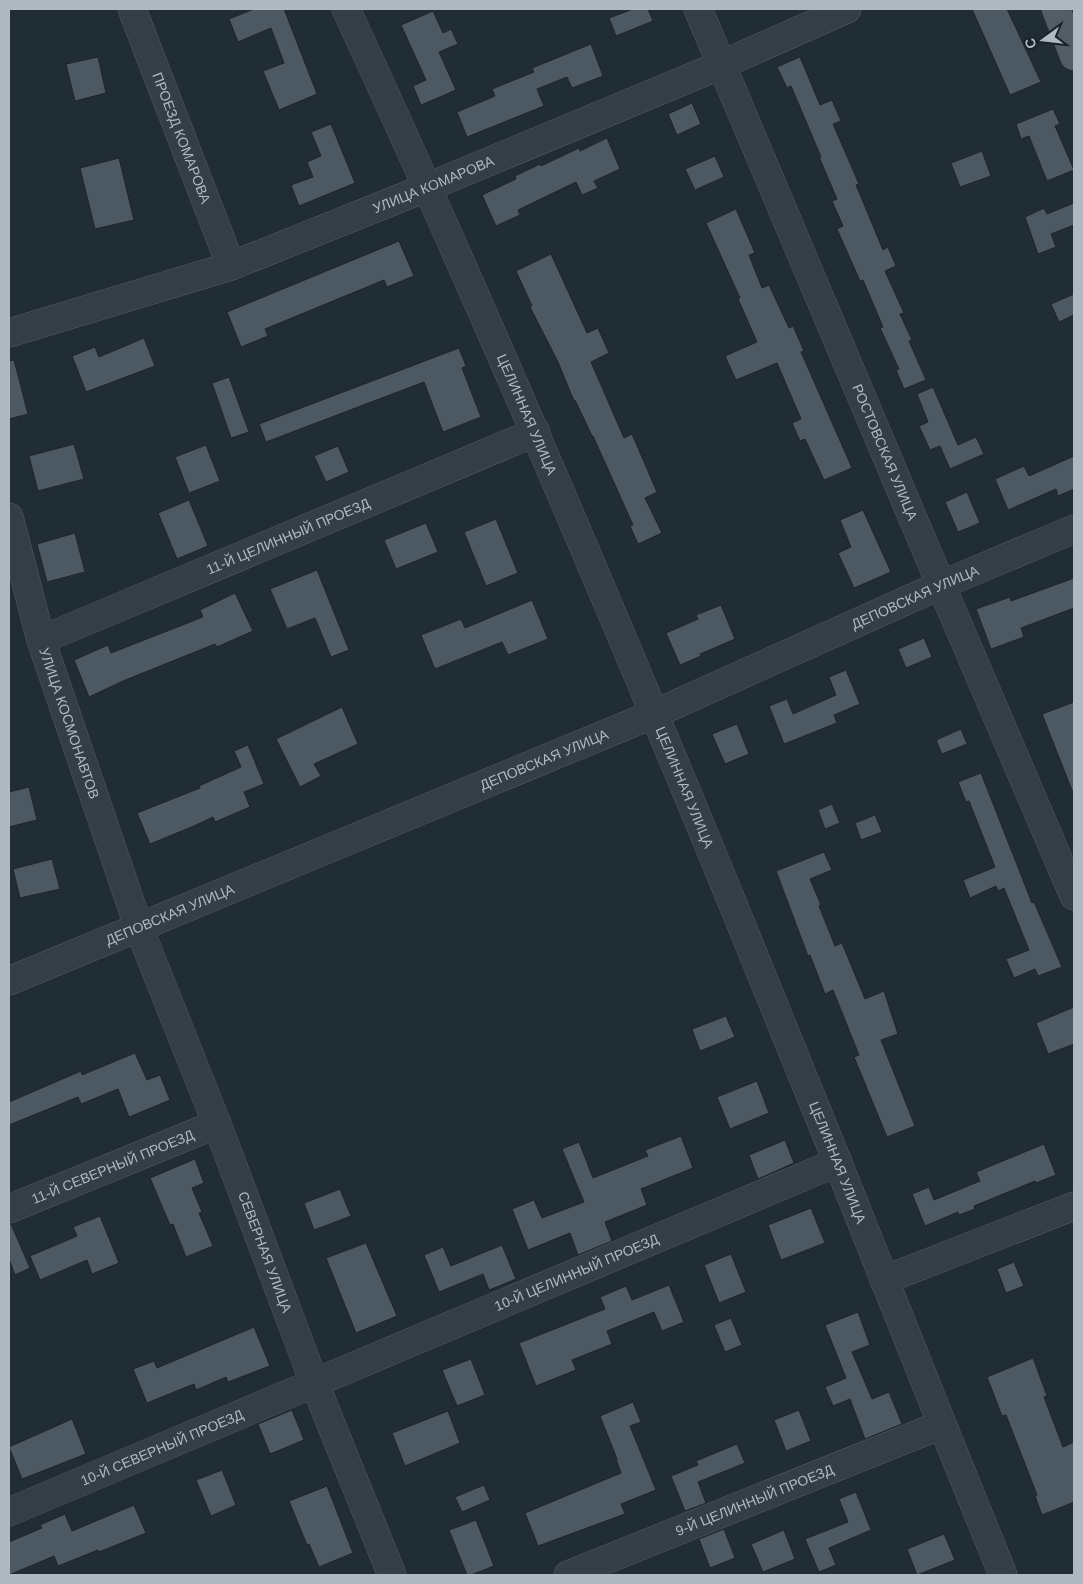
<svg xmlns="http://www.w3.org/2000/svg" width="1083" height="1584" font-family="Helvetica,sans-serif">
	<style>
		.building { fill: #4c5963; stroke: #1c252b }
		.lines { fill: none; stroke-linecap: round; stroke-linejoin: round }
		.minor-casing { stroke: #525c63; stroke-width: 29 }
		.major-casing { stroke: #3e474e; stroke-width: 29 }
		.minor { stroke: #343e45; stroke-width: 28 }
		.major { stroke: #525d65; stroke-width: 28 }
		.labels { text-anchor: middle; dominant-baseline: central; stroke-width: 5; stroke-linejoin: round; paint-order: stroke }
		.street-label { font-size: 14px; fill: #aeb9c2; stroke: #1a2329 }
	</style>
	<rect width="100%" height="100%" fill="#212d34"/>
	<g class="building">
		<path d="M254,9H284L317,94L279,110L263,71L284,63L271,28L238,42L229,19Z"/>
		<path d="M633,9H648L653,21L616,36L609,18Z"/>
		<path d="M972,9H1007L1041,82L1010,95Z"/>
		<path d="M433,11L443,33L451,29L458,44L439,52L456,90L421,105L413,86L426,80L401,25Z"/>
		<path d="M591,44L603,76L572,88L567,77L537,89L544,106L467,137L457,112L495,96L492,89L534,72L532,68Z"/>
		<path d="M98,57L106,93L75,101L66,64Z"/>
		<path d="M800,57L820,105L832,100L841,121L833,124L859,184L856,185L883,250L888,247L896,266L885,271L904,313L900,314L912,340L909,341L926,380L904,389L896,370L899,369L880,328L883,327L863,280L860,281L837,229L843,226L832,201L837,199L819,157H821L791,86L787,88L777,67Z"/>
		<path d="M692,103L701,124L677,135L668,114Z"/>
		<path d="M1053,109L1060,124L1055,126L1074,170L1047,181L1029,136L1021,139L1016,124Z"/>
		<path d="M331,124L355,183L299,206L291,185L313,177L307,162L321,156L311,132Z"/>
		<path d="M607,138L620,169L594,181L598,188L582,195L576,182L518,210L520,215L496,226L482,195L516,179L515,176L540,164L541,166L579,148L580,151Z"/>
		<path d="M982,151L991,176L960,187L951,163Z"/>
		<path d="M715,156L724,177L695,190L685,169Z"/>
		<path d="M119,158L134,220L95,229L80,168Z"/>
		<path d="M1074,203V225L1051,234L1056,247L1038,254L1025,217L1044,208L1047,214Z"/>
		<path d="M736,209L755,253L749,255L762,288L769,285L789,328L793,326L804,351L801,352L852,468L824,480L805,439L800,441L792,423L801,419L777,363L736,380L725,356L757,342L738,299L740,298L706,223Z"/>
		<path d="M399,241L414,276L387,287L384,280L265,329L268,336L241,347L227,312Z"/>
		<path d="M551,254L587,333L598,328L609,353L591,362L624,438L632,434L657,492L645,498L662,533L638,544L630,526L633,525L593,436H592L575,400L574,401L558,362L530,307L532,306L516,271Z"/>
		<path d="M1074,294V315L1059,322L1051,304Z"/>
		<path d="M144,338L155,366L86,392L72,356L95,347L99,357Z"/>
		<path d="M459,348L466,366L462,368L481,417L443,432L424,382L266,442L259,424Z"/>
		<path d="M14,360L28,414L9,419V361Z"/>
		<path d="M229,377L249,432L231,438L212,383Z"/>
		<path d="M933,387L958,445L976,437L984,454L950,469L940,446L930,450L919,426L928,422L917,394Z"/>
		<path d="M74,444L84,479L38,491L29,456Z"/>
		<path d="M206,445L220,481L189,493L175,457Z"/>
		<path d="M338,446L349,472L326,482L314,456Z"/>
		<path d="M1074,456V489L1058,496L1056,489L1008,510L995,479L1024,466L1029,476Z"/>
		<path d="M967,492L980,523L958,532L945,502Z"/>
		<path d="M189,500L208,546L177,559L158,513Z"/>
		<path d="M863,510L891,572L854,588L838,553L851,547L840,520Z"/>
		<path d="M496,519L518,573L486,586L464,532Z"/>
		<path d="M426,523L438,552L396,569L384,540Z"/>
		<path d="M75,533L85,572L47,582L37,544Z"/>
		<path d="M317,570L349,650L331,657L315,618L287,629L270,589Z"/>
		<path d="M1074,578V608L1021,628L1024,637L991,649L976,609L1010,597L1011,601Z"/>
		<path d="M235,593L253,631L217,647L215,644L123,681L89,697L74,660L108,645L111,653L203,617L200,610Z"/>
		<path d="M532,600L548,639L508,655L502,642L435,669L421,635L461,619L465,628Z"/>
		<path d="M721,605L735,639L700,654L701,656L680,665L666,633L698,619L696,615Z"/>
		<path d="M924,638L932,657L906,668L898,649Z"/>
		<path d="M846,670L860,704L834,715L837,723L784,744L769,706L787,699L793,714L836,695L829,677Z"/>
		<path d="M1074,702V793H1073L1042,714Z"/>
		<path d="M342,707L358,744L314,764L321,776L300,787L276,739Z"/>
		<path d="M737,724L749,754L725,764L712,734Z"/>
		<path d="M961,729L967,744L942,754L936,740Z"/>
		<path d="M248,745L264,784L244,792L250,807L215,822L213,817L194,826L150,844L137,813L200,788L199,786L241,767L234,751Z"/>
		<path d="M981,773L1032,903L1034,902L1062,967L1038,976L1035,969L1014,978L1006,959L1029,950L1004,888L998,891L996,886L970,898L963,880L995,867L969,801L966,802L958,782Z"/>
		<path d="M29,787L37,820L9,827V792Z"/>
		<path d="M832,804L840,823L825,829L818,810Z"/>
		<path d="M875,815L882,832L861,840L855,823Z"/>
		<path d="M824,852L832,870L810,879L821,905L819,906L835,946L842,943L865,999L884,991L898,1034L881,1040L915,1126L887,1137L854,1057L859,1055L833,990L825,994L810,955L808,956L776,871Z"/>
		<path d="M52,859L60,889L20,898L13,869Z"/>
		<path d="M1074,1007V1044L1048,1054L1036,1023Z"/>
		<path d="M726,1016L735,1037L700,1051L692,1029Z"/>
		<path d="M135,1053L147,1080L160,1075L170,1100L129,1117L118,1089L81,1104L78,1097L9,1125V1102L81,1071L82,1075Z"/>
		<path d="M757,1081L769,1113L730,1129L717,1097Z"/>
		<path d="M681,1136L693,1168L641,1189L647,1205L605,1222L612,1241L578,1255L570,1233L528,1250L512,1209L534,1200L542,1218L584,1202L562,1149L579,1142L593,1178L648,1156L645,1150Z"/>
		<path d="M785,1140L794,1163L758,1179L749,1155Z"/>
		<path d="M1044,1144L1056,1175L1036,1183L1035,1181L974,1206L975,1209L959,1215L958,1212L925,1226L912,1194L929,1187L934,1200L980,1181L976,1172Z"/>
		<path d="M195,1159L204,1183L192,1188L202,1212L199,1213L213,1246L186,1257L173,1224L170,1225L150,1178Z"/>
		<path d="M340,1189L351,1216L314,1230L304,1203Z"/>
		<path d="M811,1208L825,1243L781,1260L768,1225Z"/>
		<path d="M100,1216L119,1263L92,1274L87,1260L40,1280L30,1256L77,1236L73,1227Z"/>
		<path d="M9,1224H11L30,1268L15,1275L9,1259Z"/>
		<path d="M366,1243L397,1316L356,1333L326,1258Z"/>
		<path d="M502,1245L516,1279L489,1290L483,1274L439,1292L424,1255L443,1247L451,1266Z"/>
		<path d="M731,1254L746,1292L719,1303L704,1265Z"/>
		<path d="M1014,1262L1024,1286L1006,1293L997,1269Z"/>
		<path d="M669,1285L684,1322L662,1331L654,1312L607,1331L612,1344L572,1360L576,1370L536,1386L519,1343L605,1309L600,1297L626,1286L632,1300Z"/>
		<path d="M858,1312L870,1345L852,1352L872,1399L889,1392L902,1424L865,1439L850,1399L833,1406L825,1387L846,1378L825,1325Z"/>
		<path d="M731,1318L742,1345L725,1352L714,1325Z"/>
		<path d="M254,1327L270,1366L228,1382L226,1377L196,1390L194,1384L147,1403L133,1369L154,1361L157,1368Z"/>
		<path d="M1033,1358L1047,1396L1044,1397L1063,1447L1074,1442V1502L1042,1515L1035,1496L1037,1495L1006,1415L1002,1416L987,1377Z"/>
		<path d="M471,1359L485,1395L457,1406L442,1370Z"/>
		<path d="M633,1402L641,1422L630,1426L656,1490L621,1504L625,1514L538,1546L525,1513L621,1473L616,1459H617L600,1416Z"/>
		<path d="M292,1410L304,1440L270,1454L258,1424Z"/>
		<path d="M799,1410L811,1441L786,1451L774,1420Z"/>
		<path d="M448,1411L460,1443L405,1466L392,1433Z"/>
		<path d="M72,1419L86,1454L22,1479L9,1447Z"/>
		<path d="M737,1444L745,1463L698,1482L706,1503L685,1511L671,1476L698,1465L696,1461Z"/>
		<path d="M222,1470L236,1505L211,1516L196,1480Z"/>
		<path d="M484,1485L490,1500L462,1512L455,1497Z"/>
		<path d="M327,1486L353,1553L319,1567L309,1544L307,1545L289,1501Z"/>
		<path d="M856,1492L871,1530L829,1548L836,1565L819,1572L805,1539L848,1522L839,1499Z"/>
		<path d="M134,1505L146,1533L99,1552L98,1550L58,1566L54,1556L9,1575V1542L42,1528L40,1525L65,1514L72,1531Z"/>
		<path d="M476,1520L494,1566L471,1575H467L449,1530Z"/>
		<path d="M724,1529L735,1558L710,1568L699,1539Z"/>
		<path d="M784,1530L795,1559L763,1572L751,1544Z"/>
		<path d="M944,1534L955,1560L917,1575L907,1549Z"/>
	</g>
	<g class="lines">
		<defs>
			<g id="minor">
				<path id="s1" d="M132,9L231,266"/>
				<path id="s2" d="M346,9C482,303 609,602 732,902C767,989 803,1076 838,1163C893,1301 947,1438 1003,1575"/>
				<path id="s3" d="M698,9L941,585L1074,896"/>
				<path id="s4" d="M9,333L231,266L428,187L721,65L847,9"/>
				<path id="s5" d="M9,517L41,640L139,928L217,1124L314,1382L392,1575"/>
				<path id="s6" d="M41,640L536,432"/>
				<path id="s7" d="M9,981L654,714L941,585L1074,529"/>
				<path id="s8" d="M9,1209L217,1124"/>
				<path d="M884,1280L1074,1206"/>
				<path id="s9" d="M9,1512L838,1162"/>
				<path id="s10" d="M568,1575L941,1425"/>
			</g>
			<path id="major" d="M1056,9L1074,56"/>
		</defs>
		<use href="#minor" class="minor-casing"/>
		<use href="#major" class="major-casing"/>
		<use href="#minor" class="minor"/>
		<use href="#major" class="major"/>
	</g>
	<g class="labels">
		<g class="street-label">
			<text stroke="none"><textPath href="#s1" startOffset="138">ПРОЕЗД КОМАРОВА</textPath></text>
			<text stroke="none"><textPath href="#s4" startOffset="450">УЛИЦА КОМАРОВА</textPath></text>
			<text stroke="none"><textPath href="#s2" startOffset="444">ЦЕЛИННАЯ УЛИЦА</textPath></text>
			<text stroke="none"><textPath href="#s3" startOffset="481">РОСТОВСКАЯ УЛИЦА</textPath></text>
			<text stroke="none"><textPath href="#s6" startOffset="268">11-Й ЦЕЛИННЫЙ ПРОЕЗД</textPath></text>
			<text stroke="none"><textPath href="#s7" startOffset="984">ДЕПОВСКАЯ УЛИЦА</textPath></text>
			<text stroke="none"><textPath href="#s5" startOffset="215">УЛИЦА КОСМОНАВТОВ</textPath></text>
			<text stroke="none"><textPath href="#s7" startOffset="579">ДЕПОВСКАЯ УЛИЦА</textPath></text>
			<text stroke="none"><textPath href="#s2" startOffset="849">ЦЕЛИННАЯ УЛИЦА</textPath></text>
			<text stroke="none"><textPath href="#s7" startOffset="174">ДЕПОВСКАЯ УЛИЦА</textPath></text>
			<text stroke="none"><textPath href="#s2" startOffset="1254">ЦЕЛИННАЯ УЛИЦА</textPath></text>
			<text stroke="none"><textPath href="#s8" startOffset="112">11-Й СЕВЕРНЫЙ ПРОЕЗД</textPath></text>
			<text stroke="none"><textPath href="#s5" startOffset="779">СЕВЕРНАЯ УЛИЦА</textPath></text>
			<text stroke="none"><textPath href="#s9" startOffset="616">10-Й ЦЕЛИННЫЙ ПРОЕЗД</textPath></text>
			<text stroke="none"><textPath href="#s9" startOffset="166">10-Й СЕВЕРНЫЙ ПРОЕЗД</textPath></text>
			<text stroke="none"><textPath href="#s10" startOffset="201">9-Й ЦЕЛИННЫЙ ПРОЕЗД</textPath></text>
		</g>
	</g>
	<rect width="1083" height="1584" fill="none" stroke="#aeb9c2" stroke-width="20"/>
	<g transform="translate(1043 40) rotate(255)" stroke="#1a2329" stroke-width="4" paint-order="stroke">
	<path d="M0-4L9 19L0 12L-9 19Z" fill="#aeb9c2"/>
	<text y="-8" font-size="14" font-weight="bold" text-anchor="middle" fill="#aeb9c2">С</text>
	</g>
</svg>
